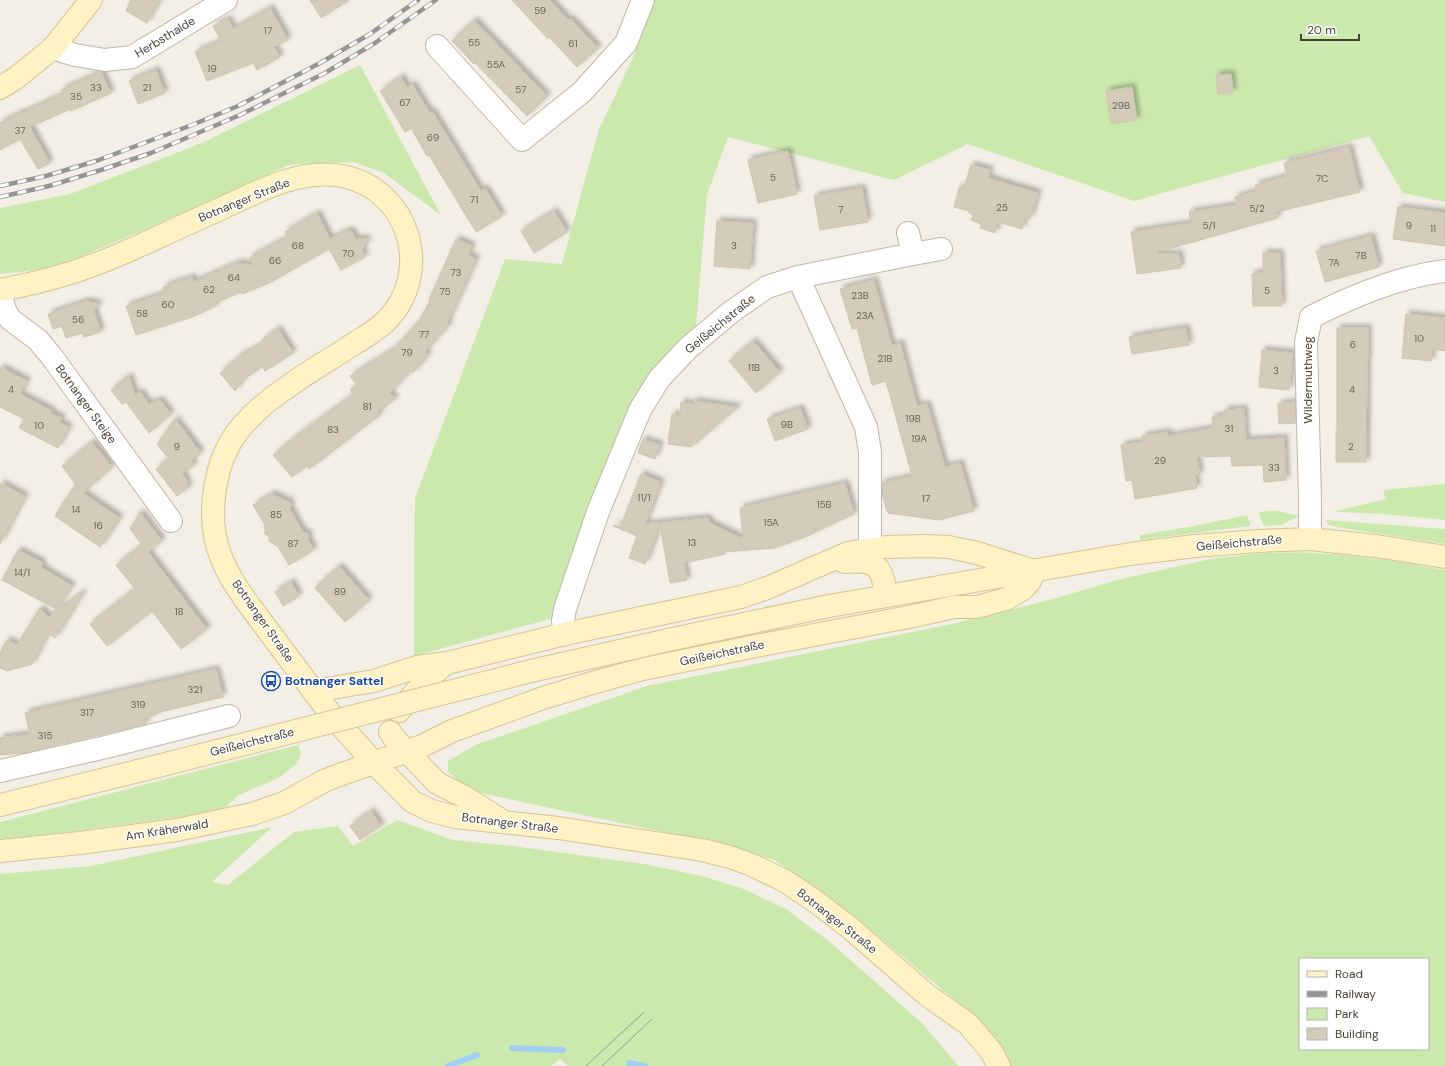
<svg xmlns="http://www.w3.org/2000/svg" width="1445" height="1066" font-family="'DM Sans',sans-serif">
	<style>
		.green { fill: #cce9ad; fill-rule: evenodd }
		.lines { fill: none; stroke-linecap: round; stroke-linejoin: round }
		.stream { stroke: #a0cff2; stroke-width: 6 }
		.building { fill: #d5cbbb; stroke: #d0c3ae; filter: url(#shadow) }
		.minor-casing { stroke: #bfb7a8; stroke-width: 24 }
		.secondary-casing { stroke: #d4c494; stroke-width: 24 }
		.minor { stroke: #fff; stroke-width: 22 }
		.secondary { stroke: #fff2c4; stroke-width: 22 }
		.tram { stroke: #959595; stroke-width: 1 }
		.rail-casing { stroke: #959595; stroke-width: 4.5 }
		.rail { stroke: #fff; stroke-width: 3; stroke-dasharray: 9; stroke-linecap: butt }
		.secondary-bridge-casing { stroke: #d4c494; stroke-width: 24; stroke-linecap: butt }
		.secondary-bridge { stroke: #fff2c4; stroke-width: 22 }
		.labels { text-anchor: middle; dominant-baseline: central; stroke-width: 3; stroke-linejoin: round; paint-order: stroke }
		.number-label { font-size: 10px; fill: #6a6356 }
		.street-label { font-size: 12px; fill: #464035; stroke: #fff }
		.transit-label { font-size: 12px; font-weight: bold; fill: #164399; stroke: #fff; text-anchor: start }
	</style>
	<defs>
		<filter id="shadow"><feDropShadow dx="3.5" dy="-3.5" stdDeviation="2" flood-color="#0004"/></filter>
	</defs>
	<rect width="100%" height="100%" fill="#f3efe6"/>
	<g class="green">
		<path d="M653,0H1445V202L1403,193L1369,136L1134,201L968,144L894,180L728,137L707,195L696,326L661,360L636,393L624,418L609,467L554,618L414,656L415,498L505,259L562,264L598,132L634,55Z"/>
		<path d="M360,65L441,215L384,173L353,162L289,165L224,195L55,268L0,274V208L70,194L202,143Z"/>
		<path d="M1445,484V520L1384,514L1339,512L1336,511L1386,499L1383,490Z"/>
		<path d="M1269,511H1278L1299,516L1281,525L1264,526L1258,512Z"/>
		<path d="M1247,515L1250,523V526L1140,540V535L1194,526Z"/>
		<path d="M1325,520L1445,529V544L1336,527L1329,525Z"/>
		<path d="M1262,553C1278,553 1295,552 1311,553C1356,554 1401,562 1445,570V1066H1009L1003,1052L957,1002L860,921L775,860L663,832L471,791L448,772V761L475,745L647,686L952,624L1053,599L1117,580L1210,559ZM1300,959H1428V1049H1300Z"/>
		<path d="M298,745L301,753L297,763L280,777L239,795L223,809L210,813L61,833L0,840V822Z"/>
		<path d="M397,820L453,840L513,846L644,864L702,876L741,888L786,909L830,942L923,1024L958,1066H568L560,1059L551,1066H0V874L91,866L272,827L212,882L228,885L294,832L338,826L353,846Z"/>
	</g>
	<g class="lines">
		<g class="stream">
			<path d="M512,1048L563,1050"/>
			<path d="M629,1063L645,1066"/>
			<path d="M448,1066L477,1055"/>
		</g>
	</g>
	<g class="building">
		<path d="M131,0H159L147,23L126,11Z"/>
		<path d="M310,0H349L321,18Z"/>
		<path d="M512,0H550L568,20L570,18L598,48L577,67L549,37L548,39Z"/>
		<path d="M270,8L288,40L274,47L280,57L257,70L253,63L207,81L195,52L221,41L213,26L228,19L233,29Z"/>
		<path d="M474,20L547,96L527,116L475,63L474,64L452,41Z"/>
		<path d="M156,70L165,93L138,104L129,81Z"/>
		<path d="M101,72L111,93L71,111L70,109L30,127L50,163L38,169L20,139L0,150V123L22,112V113L63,94L61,90Z"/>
		<path d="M1231,74L1233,92L1218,94L1216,75Z"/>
		<path d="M401,77L407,87L412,84L430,113L432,111L481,191L485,188L502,216L476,232L429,155L427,156L411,128L405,132L380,91Z"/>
		<path d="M1132,87L1137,120L1111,124L1106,91Z"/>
		<path d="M1349,147L1360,192L1276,212L1278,218L1157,252V254H1179L1181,268L1137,274L1131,232L1191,223L1189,212L1237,205L1235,197L1257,191L1255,185L1287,176L1284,163Z"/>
		<path d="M788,151L797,194L758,203L748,160Z"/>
		<path d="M971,165L990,170L988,178L1038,193L1030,219L1025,218L1022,229L998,222L995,233L980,228L981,224L971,220L973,215L969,213V211L954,207L960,186L964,188Z"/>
		<path d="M862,188L868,222L820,230L814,196Z"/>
		<path d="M1398,207L1445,213V246L1393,239Z"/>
		<path d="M554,211L567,232L534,253L521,231Z"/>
		<path d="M317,213L330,239L348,230L349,232L351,230L356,239H368L362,249L365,257L341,270L329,249L269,283L242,294L241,292L215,303L216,306L192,317L136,335L126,306L165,293L163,287L192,277L194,282L237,263L253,265L249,258L288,237L285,232Z"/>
		<path d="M717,221L753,223L750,269L714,266Z"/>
		<path d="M1371,236L1379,267L1325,282L1316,251Z"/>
		<path d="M456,239L472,246L468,255L476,259L447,323L449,325L425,352L428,355L413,373L410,371L390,393L395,399L378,412L380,415L309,469L306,466L292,477L273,455L302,432L354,394L350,390L357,385L350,376L394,349L419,321L430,301L429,300Z"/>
		<path d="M1263,253H1280L1282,306H1253L1252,274L1263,273Z"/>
		<path d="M874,280L892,346L900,343L917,406L927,404L945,467L960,463L974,511L939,520L888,513L882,495V483L912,476L886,381L872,385L857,328L852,329L840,289Z"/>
		<path d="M86,301L99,304L94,311L101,332L84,337L82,333L66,338L62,326L53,329L48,314Z"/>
		<path d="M1406,314L1445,318V351L1432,349L1431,361L1402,358Z"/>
		<path d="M1186,328L1189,345L1132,354L1129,337Z"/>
		<path d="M1337,328H1368V359H1367L1366,462H1336V431H1337Z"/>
		<path d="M278,329L293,353L265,371L262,367L245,378L235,391L220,373L241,355L263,344L261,341Z"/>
		<path d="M753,341L780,372L756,393L729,361Z"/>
		<path d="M1262,350L1293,353L1289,390L1259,387Z"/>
		<path d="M0,367L27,381L20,394L52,411L51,413L62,418L59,422L69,427L58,448L19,428L24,419L0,407Z"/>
		<path d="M129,376L135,395L140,392L149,404L160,400L171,414L149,433L126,402L122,404L111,390Z"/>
		<path d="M694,401L738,407L691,447L668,444L672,414L680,415L681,402L694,404Z"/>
		<path d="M1295,402L1296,423L1279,424L1278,404Z"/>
		<path d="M800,408L808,429L775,441L767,419Z"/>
		<path d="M1244,409L1246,440L1284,438L1286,480L1264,482L1263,465L1232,466L1231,456L1197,457L1200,475H1195L1197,488L1135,499L1132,480L1126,481L1121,445L1143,442L1142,436L1167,432L1168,436L1213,428L1212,417L1224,416V410Z"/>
		<path d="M175,419L201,453L191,461L194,465L182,474L188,482L186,483L189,487L177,496L156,469L169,459L157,444Z"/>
		<path d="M643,439L660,445L655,459L638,453Z"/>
		<path d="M92,442L112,467L83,493L120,518L100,547L55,516L74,487L81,492L62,466Z"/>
		<path d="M641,474L661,482L645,524L708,518L710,523L743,539L740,508L845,483L854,514L805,537L775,548L724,552L725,554L684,563L687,580L670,583L660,524L645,564L629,558L637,536L613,526H621Z"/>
		<path d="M0,483L25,496L0,544Z"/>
		<path d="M272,494L291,503L290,509L303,532L309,534L308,540L314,550L289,565L278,547L269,541V536L265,534V525L253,505Z"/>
		<path d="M140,512L162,541L148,552L207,629L181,649L152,611L107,646L90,624L135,589L116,565L142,545L130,529Z"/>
		<path d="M18,550L43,563L41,567L72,586L56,609L2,580Z"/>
		<path d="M339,566L369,600L345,622L315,588Z"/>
		<path d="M291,582L299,596L283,606L275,592Z"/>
		<path d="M82,592L83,593L55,638L48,633L32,664L7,671L0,668V653L7,640L17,645L40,608L49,617Z"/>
		<path d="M216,669L223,697L156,713V715L145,718L146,724L23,753L0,755V738L30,734L25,713Z"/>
		<path d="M371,811L381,826L360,840L350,826Z"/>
	</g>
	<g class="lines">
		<defs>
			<g id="minor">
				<path d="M437,46L522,140L582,92L626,43L643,0"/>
				<path d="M53,48L75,55L105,60L132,57L226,0"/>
				<path d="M908,233L913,254"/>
				<path d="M798,277L866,427L870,452V548"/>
				<path d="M0,293L5,310L10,319L38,340L52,357L171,521"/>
				<path d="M1310,539V501L1306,342L1311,317C1353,296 1398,277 1445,271"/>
				<path d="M565,634L563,621L565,609L598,512L640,410L659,379L688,348L731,312L767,287L798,277L913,254L941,249"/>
				<path d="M0,771L106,747L229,716"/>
			</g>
			<g id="secondary">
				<path d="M0,88L16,78L53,48L91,0"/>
				<path d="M0,290C40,283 79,272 116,256C149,242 181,226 214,212C253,194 298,168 342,176C410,189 434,273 386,321C376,331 363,338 352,345C331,359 309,371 289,386C272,397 257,409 243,425C214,457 205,517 221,557C228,575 240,593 252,609L329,712L374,763L413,802L432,811L455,817L558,828L702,850L730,857L752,865L785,881L815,901L850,928L927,995L968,1024L991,1051L999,1066"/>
				<path d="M844,562C875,560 882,564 886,595"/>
				<path d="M829,606L1130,554L1195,546L1259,541L1310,539L1376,546L1445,557"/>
				<path d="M399,711L426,680L446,663"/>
				<path d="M390,732L395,739L437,783L465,797L501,820"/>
				<path d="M0,805L154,767"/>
				<path d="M0,851L80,843L177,830L252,814L284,803L326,780L342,774L422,746L452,731L543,698L592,683L643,669L751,647L914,616L954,607H977L1006,599L1023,589L1030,581L1034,571L977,553L949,547L924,546L886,547L848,553L767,588L741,597L565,634L447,663L417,667L374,681L313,691"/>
			</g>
		</defs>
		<use href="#minor" class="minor-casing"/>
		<use href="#secondary" class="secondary-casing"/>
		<use href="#minor" class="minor"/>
		<use href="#secondary" class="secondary"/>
		<g class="tram">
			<path d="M586,1066L644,1012"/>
			<path d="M602,1066L652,1019"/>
		</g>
		<defs>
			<g id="rail">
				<path d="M0,186L46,176L96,161L192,125L238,106L320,63L370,34L418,0"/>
				<path d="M0,197L49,186L101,170L151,153L240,115L325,73L375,43L436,0"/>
			</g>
		</defs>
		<use href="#rail" class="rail-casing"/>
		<use href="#rail" class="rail"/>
		<defs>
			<path id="secondary-bridge" d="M154,767L535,670L682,637L829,606"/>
		</defs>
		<use href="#secondary-bridge" class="secondary-bridge-casing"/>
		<use href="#secondary-bridge" class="secondary-bridge"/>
	</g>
	<defs>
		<symbol id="bus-ring" viewBox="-11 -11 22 22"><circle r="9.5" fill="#fff" stroke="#1a4fb4" stroke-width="1.5"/><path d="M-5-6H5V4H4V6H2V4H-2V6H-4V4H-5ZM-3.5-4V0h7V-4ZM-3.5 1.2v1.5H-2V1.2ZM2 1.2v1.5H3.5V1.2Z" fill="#1a4fb4"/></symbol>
	</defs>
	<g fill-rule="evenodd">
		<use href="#bus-ring" x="260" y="670" width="22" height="22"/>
	</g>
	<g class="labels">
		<g class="number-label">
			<text x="540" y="10">59</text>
			<text x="268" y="30">17</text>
			<text x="474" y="42">55</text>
			<text x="573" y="43">61</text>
			<text x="496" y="64">55A</text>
			<text x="212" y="68">19</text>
			<text x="96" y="87">33</text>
			<text x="147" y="87">21</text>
			<text x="521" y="89">57</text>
			<text x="76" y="96">35</text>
			<text x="405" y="102">67</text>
			<text x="1121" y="105">29B</text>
			<text x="20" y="130">37</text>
			<text x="433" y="137">69</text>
			<text x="773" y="177">5</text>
			<text x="1322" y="178">7C</text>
			<text x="474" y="199">71</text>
			<text x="1002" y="207">25</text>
			<text x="1257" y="208">5/2</text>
			<text x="841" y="209">7</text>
			<text x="1209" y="225">5/1</text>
			<text x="1409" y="225">9</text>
			<text x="1433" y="228">11</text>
			<text x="298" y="245">68</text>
			<text x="734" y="245">3</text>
			<text x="348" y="253">70</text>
			<text x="1361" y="255">7B</text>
			<text x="275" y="260">66</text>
			<text x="1334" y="262">7A</text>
			<text x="456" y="272">73</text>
			<text x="234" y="277">64</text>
			<text x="209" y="289">62</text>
			<text x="1267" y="290">5</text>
			<text x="445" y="291">75</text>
			<text x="860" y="295">23B</text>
			<text x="168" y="304">60</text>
			<text x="142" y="313">58</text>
			<text x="865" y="315">23A</text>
			<text x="78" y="319">56</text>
			<text x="424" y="334">77</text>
			<text x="1419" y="338">10</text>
			<text x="1353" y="344">6</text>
			<text x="407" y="352">79</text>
			<text x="885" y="358">21B</text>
			<text x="754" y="367">11B</text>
			<text x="1276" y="370">3</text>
			<text x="11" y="389">4</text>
			<text x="1352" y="389">4</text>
			<text x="367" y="406">81</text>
			<text x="913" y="418">19B</text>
			<text x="787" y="424">9B</text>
			<text x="39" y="425">10</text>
			<text x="1229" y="428">31</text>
			<text x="333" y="429">83</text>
			<text x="919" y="438">19A</text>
			<text x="177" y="446">9</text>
			<text x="1351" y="446">2</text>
			<text x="1160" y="460">29</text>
			<text x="1274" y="467">33</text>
			<text x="644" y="497">11/1</text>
			<text x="926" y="498">17</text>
			<text x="824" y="504">15B</text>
			<text x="76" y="509">14</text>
			<text x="276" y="514">85</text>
			<text x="771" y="522">15A</text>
			<text x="98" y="525">16</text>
			<text x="692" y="542">13</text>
			<text x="293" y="543">87</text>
			<text x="22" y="572">14/1</text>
			<text x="340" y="591">89</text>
			<text x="179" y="611">18</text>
			<text x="195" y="689">321</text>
			<text x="138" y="704">319</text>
			<text x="87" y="712">317</text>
			<text x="45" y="735">315</text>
		</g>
		<g class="street-label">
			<text transform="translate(165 37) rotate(-31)">Herbsthalde</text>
			<text transform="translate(244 200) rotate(-22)">Botnanger Straße</text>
			<text transform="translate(720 324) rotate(-39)">Geißeichstraße</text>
			<text transform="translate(1308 380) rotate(-90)">Wildermuthweg</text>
			<text transform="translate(86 404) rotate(54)">Botnanger Steige</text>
			<text transform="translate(1239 543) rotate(-5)">Geißeichstraße</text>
			<text transform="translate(263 621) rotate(55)">Botnanger Straße</text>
			<text transform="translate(722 653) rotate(-12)">Geißeichstraße</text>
			<text transform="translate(252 742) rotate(-14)">Geißeichstraße</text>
			<text transform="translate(510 823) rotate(7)">Botnanger Straße</text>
			<text transform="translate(167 830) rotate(-9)">Am Kräherwald</text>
			<text transform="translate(837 921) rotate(38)">Botnanger Straße</text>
		</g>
		<g class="transit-label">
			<text x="285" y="681">Botnanger Sattel</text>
		</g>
	</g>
	<rect x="1299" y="958" width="130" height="92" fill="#ffffff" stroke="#b5b3ae"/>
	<rect x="1307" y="971" width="20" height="6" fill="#fff2c4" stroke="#b5b3ae"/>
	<text x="1335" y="978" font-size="12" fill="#464035">Road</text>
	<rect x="1307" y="991" width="20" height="6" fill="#959595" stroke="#b5b3ae"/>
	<text x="1335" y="998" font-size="12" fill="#464035">Railway</text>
	<rect x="1307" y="1008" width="20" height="12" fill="#cce9ad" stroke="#b5b3ae"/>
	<text x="1335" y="1018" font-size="12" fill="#464035">Park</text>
	<rect x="1307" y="1028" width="20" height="12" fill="#d5cbbb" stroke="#b5b3ae"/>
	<text x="1335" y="1038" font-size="12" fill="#464035">Building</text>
	<path d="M1301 34v6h58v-6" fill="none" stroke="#464035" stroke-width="2"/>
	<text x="1307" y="34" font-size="12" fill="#464035" stroke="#ffffff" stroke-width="3" paint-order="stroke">20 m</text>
</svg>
